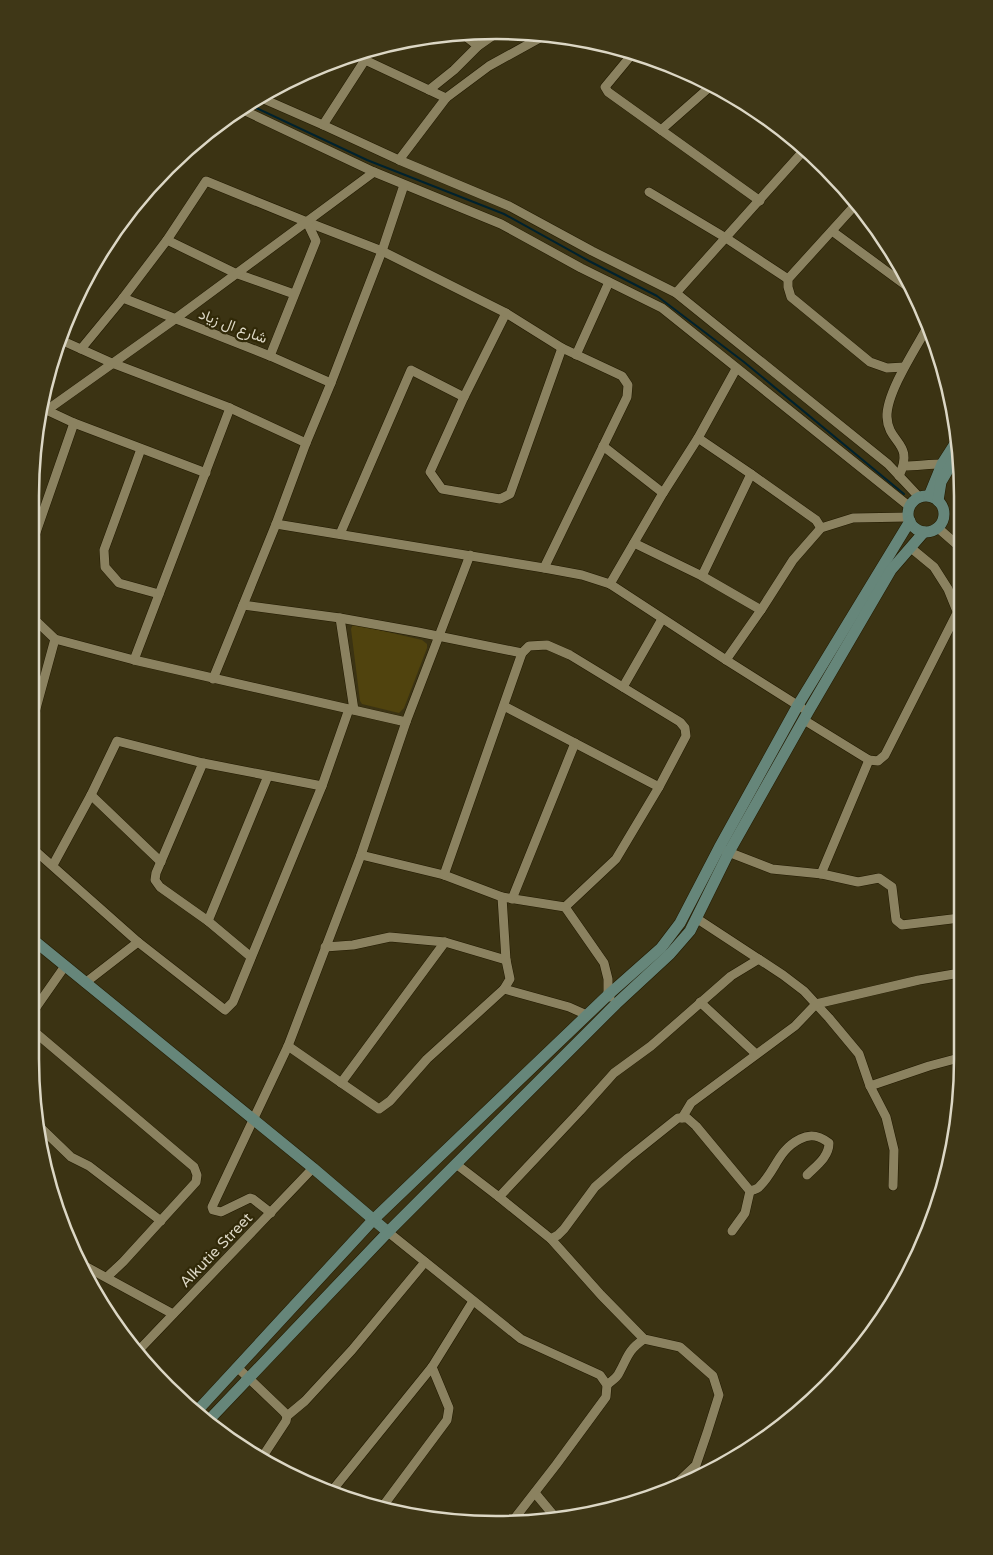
<svg xmlns="http://www.w3.org/2000/svg" width="993" height="1555" font-family="'Varela Round',Vazirmatn,sans-serif">
	<style>
		.green { fill: #50430e }
		.lines { fill: none; stroke-linecap: round; stroke-linejoin: round }
		.stream { stroke: #00222e; stroke-width: 2 }
		.street-casing { stroke: #221a00; stroke-width: 10 }
		.secondary-casing { stroke: #221a00; stroke-width: 12 }
		.street { stroke: #8b8260; stroke-width: 9 }
		.secondary { stroke: #66867a; stroke-width: 11 }
		.labels { text-anchor: middle; dominant-baseline: central; stroke-width: 4.5; stroke-linejoin: round; paint-order: stroke }
		.street-label { font-size: 15px; fill: #dcd7c5; stroke: #312908 }
		.rim { fill: none; stroke: #dcd7c5; stroke-width: 2.5 }
	</style>
	<rect width="100%" height="100%" fill="#3b3313"/>
	<path class="green" d="M353,624L422,640L427,644V648L404,708L399,713L362,704L360,701L351,629Z"/>
	<g class="lines">
		<g class="stream">
			<path d="M248,104L367,160L504,214L589,261L657,296L744,362L904,494"/>
			<path d="M954,571L961,589"/>
		</g>
		<defs>
			<g id="street">
				<path d="M460,32L478,46"/>
				<path d="M634,52L605,87L608,92L661,130"/>
				<path d="M356,53L365,60L446,98"/>
				<path d="M712,85L661,130L760,201"/>
				<path d="M429,90L454,70L478,46L498,32"/>
				<path d="M259,97L323,125L399,160L509,206L592,251L676,293L888,464L919,497"/>
				<path d="M241,109L374,172L501,224L581,268L662,308L910,507"/>
				<path d="M323,125L365,60"/>
				<path d="M399,160L446,98L489,66L547,34"/>
				<path d="M649,192L726,238L788,279"/>
				<path d="M857,203L788,279V287L791,297L870,362L887,368L904,367"/>
				<path d="M832,231L916,293"/>
				<path d="M167,240L235,273L294,294"/>
				<path d="M676,293L806,148"/>
				<path d="M123,298L270,356L331,383"/>
				<path d="M506,313L464,397L430,472L442,489L500,499L510,494L562,348"/>
				<path d="M63,341L112,363L230,408L306,443"/>
				<path d="M81,349L123,298L167,240L206,181L307,222L382,251L506,313L562,348L622,376L628,385L627,397L544,568"/>
				<path d="M576,355L609,282"/>
				<path d="M270,356L316,241L307,222"/>
				<path d="M44,409L74,423L206,473"/>
				<path d="M40,415L175,319L374,172"/>
				<path d="M698,438L751,474L816,520L821,528"/>
				<path d="M603,446L663,493"/>
				<path d="M141,449L104,550L105,567L119,583L159,594"/>
				<path d="M904,466C917,466 929,464 942,464"/>
				<path d="M899,476C915,442 888,444 887,417C886,393 916,348 928,326"/>
				<path d="M276,524L544,568L582,575L610,584L726,660L802,708"/>
				<path d="M938,528L962,549"/>
				<path d="M340,534L411,370L464,397"/>
				<path d="M33,541L74,423"/>
				<path d="M634,543L702,576L761,610"/>
				<path d="M958,547L962,564"/>
				<path d="M911,548L934,567L948,589L961,621"/>
				<path d="M702,576L751,474"/>
				<path d="M610,584L663,493L698,438L736,369"/>
				<path d="M243,605L340,618L418,632L522,653"/>
				<path d="M33,618L55,639L134,660L406,722"/>
				<path d="M340,618L354,710"/>
				<path d="M134,660L230,408"/>
				<path d="M726,660L761,610L793,560L821,528L853,518L908,517"/>
				<path d="M213,679L276,524L306,443L331,383L382,251L404,185"/>
				<path d="M623,687L662,619"/>
				<path d="M504,706L659,787"/>
				<path d="M804,720L869,760L878,761L885,755L957,613"/>
				<path d="M32,723L55,639"/>
				<path d="M203,763L156,873L155,880L160,887L208,921L251,957"/>
				<path d="M91,795L161,862"/>
				<path d="M31,847L138,942L225,1010L233,1002L322,786L349,709"/>
				<path d="M723,850L772,869L822,874L858,882L879,878L892,887L896,920L902,925L960,918"/>
				<path d="M361,855L444,875L502,897L565,907"/>
				<path d="M53,865L91,795L117,741L203,763L322,786"/>
				<path d="M821,874L869,760"/>
				<path d="M444,875L522,653L529,646L547,645L570,655L680,722L685,728L686,736L659,787L616,859L565,907L604,963L608,979V995L610,997"/>
				<path d="M512,899L575,743"/>
				<path d="M696,918L783,975L804,991L829,1018L859,1054L870,1086L886,1117L894,1150L893,1186"/>
				<path d="M208,921L268,776"/>
				<path d="M325,947L353,945L390,937L445,942L506,960"/>
				<path d="M85,983L138,942"/>
				<path d="M504,989L569,1007L587,1015"/>
				<path d="M700,1002L756,1054"/>
				<path d="M30,1016L65,966"/>
				<path d="M30,1028L194,1167L197,1175L196,1182L123,1262L107,1277"/>
				<path d="M288,1046L379,1109L390,1101L427,1059L504,989L510,979L506,960L502,897"/>
				<path d="M341,1083L445,942"/>
				<path d="M870,1086L929,1066L959,1058"/>
				<path d="M682,1118L691,1103L795,1026L816,1004L919,980L960,973"/>
				<path d="M41,1128L71,1157L89,1166L161,1221"/>
				<path d="M456,1164L499,1197L580,1111L614,1073L651,1046L731,976L759,959"/>
				<path d="M750,1191C754,1190 758,1189 760,1186C776,1170 778,1150 800,1139C811,1133 820,1136 829,1143C829,1157 816,1166 807,1175"/>
				<path d="M499,1197L551,1239L558,1235L564,1229L595,1187L628,1158L678,1118H687L696,1126L750,1191L745,1213L732,1231"/>
				<path d="M271,1213L253,1199L250,1198L221,1212L213,1210L212,1207L288,1046L361,855L406,722L470,555"/>
				<path d="M388,1232L521,1339L600,1375L607,1385L606,1397L556,1465L511,1523"/>
				<path d="M551,1239L601,1295L644,1339L680,1347L713,1376L719,1395L707,1433L696,1465L678,1482"/>
				<path d="M83,1265L173,1314"/>
				<path d="M139,1350L313,1168"/>
				<path d="M238,1368L284,1412L287,1416L286,1421L263,1456"/>
				<path d="M607,1385C611,1381 617,1378 619,1373C628,1357 627,1351 644,1339"/>
				<path d="M287,1416L305,1401L352,1350L425,1262"/>
				<path d="M331,1492L432,1367L473,1301"/>
				<path d="M535,1493L555,1517"/>
				<path d="M383,1506L447,1420L449,1408L432,1367"/>
			</g>
			<g id="secondary">
				<circle cx="926" cy="514" r="18"/>
				<path d="M929,496L942,464L958,439"/>
				<path d="M938,501L941,482L959,451"/>
				<path d="M31,938L313,1168L388,1232"/>
				<path d="M197,1411L374,1219L608,995L661,948L680,923L719,848L798,705L910,521"/>
				<path d="M207,1422L388,1232L616,1004L670,954L690,931L729,852L808,712L891,570L924,532"/>
			</g>
		</defs>
		<use href="#street" class="street-casing"/>
		<use href="#secondary" class="secondary-casing"/>
		<use href="#street" class="street"/>
		<use href="#secondary" class="secondary"/>
	</g>
	<g class="labels">
		<g class="street-label">
			<text transform="translate(233 326) rotate(21)">شارع ال زياد</text>
			<text transform="translate(216 1250) rotate(-46)">Alkutie Street</text>
		</g>
	</g>
	<path d="M0 0H993V1555H0ZM496 39H497A457 457 0 0 1 954 496V1059A457 457 0 0 1 497 1516H496A457 457 0 0 1 39 1059V496A457 457 0 0 1 496 39Z" fill="#3f3717" fill-rule="evenodd"/>
	<path class="rim" d="M496 39H497A457 457 0 0 1 954 496V1059A457 457 0 0 1 497 1516H496A457 457 0 0 1 39 1059V496A457 457 0 0 1 496 39Z"/>
</svg>
